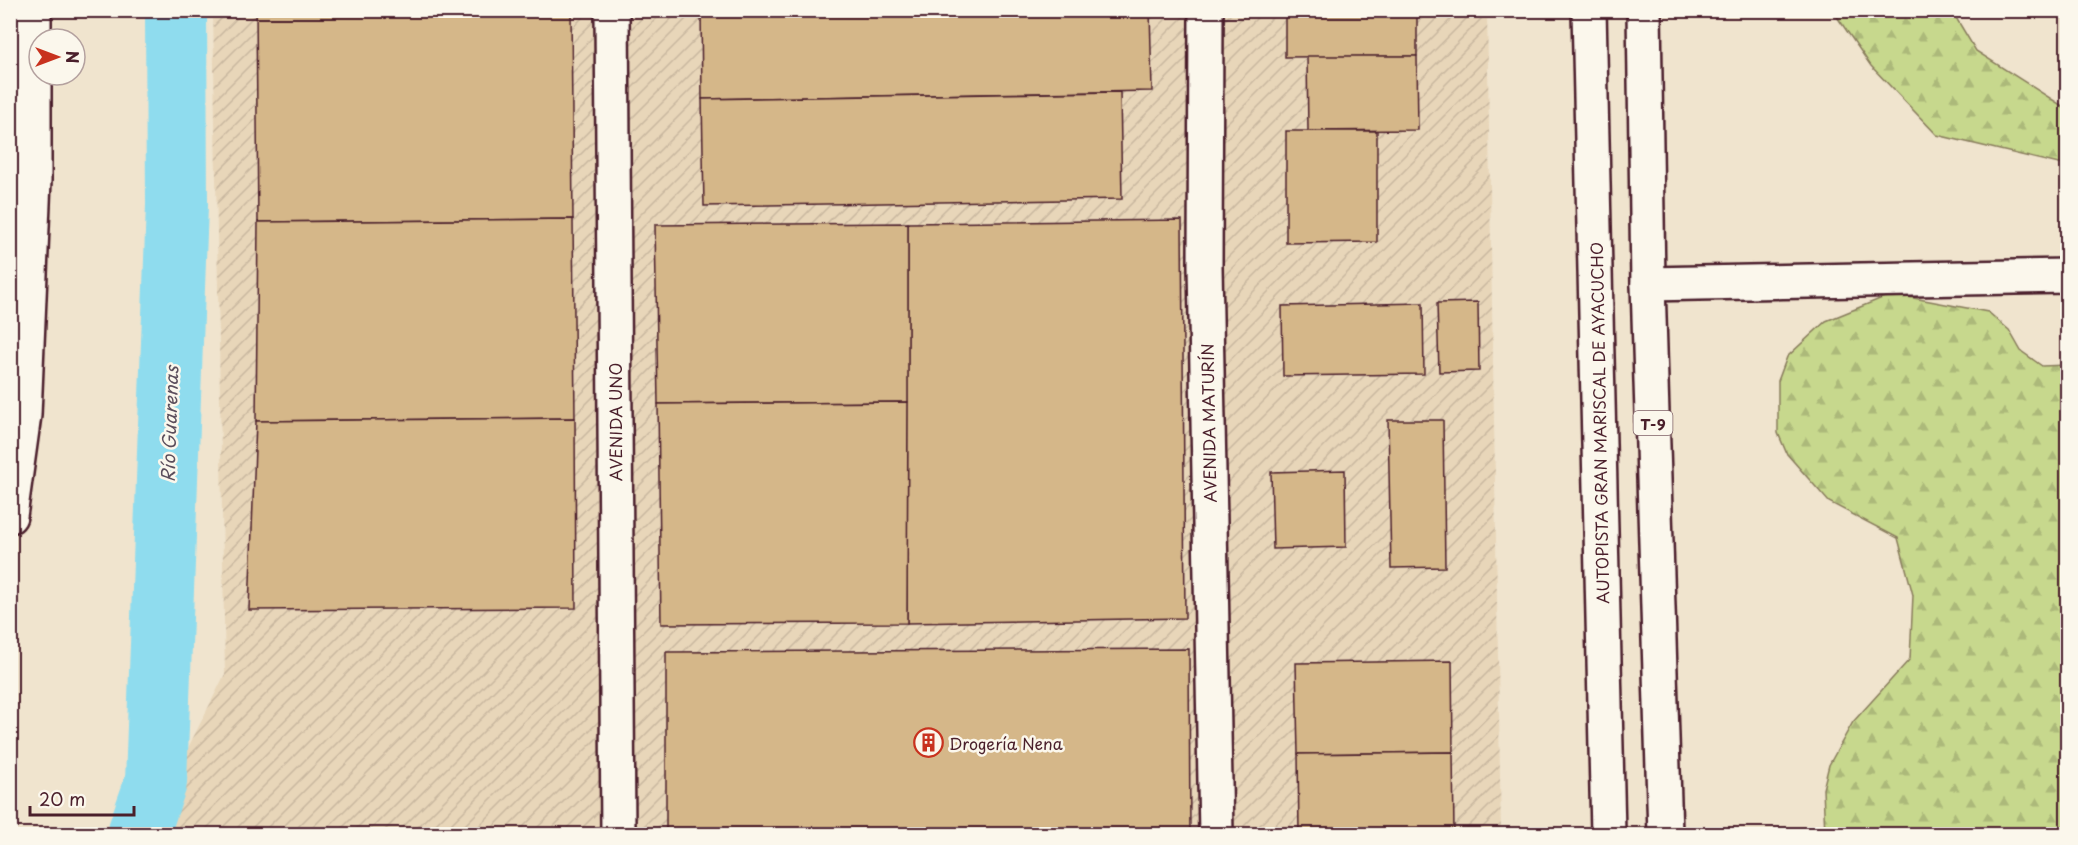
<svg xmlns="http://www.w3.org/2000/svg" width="2078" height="845" font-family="'Playpen Sans',sans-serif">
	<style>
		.industrial { fill: url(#industrial-furrows) }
		.forest { fill: url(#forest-firs); stroke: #887c5c; stroke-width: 1.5 }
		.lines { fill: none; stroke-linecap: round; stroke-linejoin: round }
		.river { stroke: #8fdcee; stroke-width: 62 }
		.building { fill: #d5b789; stroke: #4a1f2b; stroke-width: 1.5 }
		.minor-casing { stroke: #4a1f2b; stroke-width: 38 }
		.major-casing { stroke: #4a1f2b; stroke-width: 38 }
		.highway-casing { stroke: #4a1f2b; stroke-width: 38 }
		.minor { stroke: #fbf7ec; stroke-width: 33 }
		.major { stroke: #fbf7ec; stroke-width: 33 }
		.highway { stroke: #fbf7ec; stroke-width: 33 }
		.labels { text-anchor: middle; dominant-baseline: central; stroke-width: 5; stroke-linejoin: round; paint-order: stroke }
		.shield { fill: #fbf7ec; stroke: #7f6065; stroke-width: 1.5 }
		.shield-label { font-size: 15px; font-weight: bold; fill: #4a1f2b }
		.street-label { font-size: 16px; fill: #4a1f2b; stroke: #fbf7ec }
		.poi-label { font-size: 16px; fill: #4a1f2b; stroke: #fbf7ec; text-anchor: start }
		.water-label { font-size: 18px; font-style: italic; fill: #5b4e5c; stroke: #fbf7ec }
	</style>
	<defs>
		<pattern id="industrial-furrows" width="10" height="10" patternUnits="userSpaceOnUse" patternTransform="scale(1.5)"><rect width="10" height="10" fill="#e8d6b9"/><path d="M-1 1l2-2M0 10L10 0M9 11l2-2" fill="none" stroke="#c8b79f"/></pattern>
		<pattern id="forest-firs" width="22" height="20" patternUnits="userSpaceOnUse" patternTransform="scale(1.5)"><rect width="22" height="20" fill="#c7d88d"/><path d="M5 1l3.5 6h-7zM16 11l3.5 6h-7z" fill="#acb97a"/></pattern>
	</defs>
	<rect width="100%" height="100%" fill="#f0e4ce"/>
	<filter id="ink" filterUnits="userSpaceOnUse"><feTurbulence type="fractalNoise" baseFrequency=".0167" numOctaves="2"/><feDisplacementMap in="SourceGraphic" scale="12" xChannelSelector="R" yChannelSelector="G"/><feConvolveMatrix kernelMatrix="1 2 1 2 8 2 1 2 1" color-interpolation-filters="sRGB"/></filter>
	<g filter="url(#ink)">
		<path class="industrial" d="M213,11H1487L1501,834H145L225,674Z"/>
		<g class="forest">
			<path d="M1833,11H1952L1976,51L2067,109V163L2059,164L1937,135L1871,66Z"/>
			<path d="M1892,294L1988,312L2009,330L2021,351L2042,366L2067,365V834H1825L1823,789L1829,765L1853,722L1910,659L1913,595L1898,538L1829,502L1787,454L1778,433V381L1787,357L1826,321Z"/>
		</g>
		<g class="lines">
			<path class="river" d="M138,834L156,782L177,205L176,10"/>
		</g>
		<g class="building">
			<path d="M256,10H571L573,219L258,222Z"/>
			<path d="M701,10H1150L1152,91L702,99Z"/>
			<path d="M1285,10H1417V56L1285,57Z"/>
			<path d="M1307,56H1417L1418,130L1308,131Z"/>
			<path d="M1120,92L1122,199L704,206L702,99Z"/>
			<path d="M1286,131H1377V242L1286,243Z"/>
			<path d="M573,219L575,418L256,421L258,222Z"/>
			<path d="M1182,220L1185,618L907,623L908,223Z"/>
			<path d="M908,223V402L658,404L655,225Z"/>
			<path d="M1478,302L1479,371L1439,372L1437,303Z"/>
			<path d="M1423,303L1424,374L1283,376L1282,306Z"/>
			<path d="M908,402L907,623L661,624L658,404Z"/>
			<path d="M575,418L576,608L249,610L256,421Z"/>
			<path d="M1388,420H1443L1445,567L1391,568Z"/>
			<path d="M1345,470L1346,547L1273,549L1271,472Z"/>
			<path d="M1189,649L1190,834H666V652Z"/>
			<path d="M1452,661L1453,752L1298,754L1296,663Z"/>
			<path d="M1453,752L1454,834H1299L1298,754Z"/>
		</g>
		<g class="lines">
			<defs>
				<g id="minor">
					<path d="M612,10L618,834"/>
					<path d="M1206,10L1205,266L1216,834"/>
					<path d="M1648,284L2068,276"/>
				</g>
				<path id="major" d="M10,516L24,415L34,180V10"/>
				<g id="highway">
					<path d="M1589,10L1608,834"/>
					<path d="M1644,10L1648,284L1665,834"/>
				</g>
			</defs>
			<use href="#minor" class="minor-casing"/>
			<use href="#major" class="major-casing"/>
			<use href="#highway" class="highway-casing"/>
			<use href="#minor" class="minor"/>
			<use href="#major" class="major"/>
			<use href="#highway" class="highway"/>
		</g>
	</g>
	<defs>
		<symbol id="building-ring" viewBox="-11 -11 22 22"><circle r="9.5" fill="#fbf7ec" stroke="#c8321e" stroke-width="1.5"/><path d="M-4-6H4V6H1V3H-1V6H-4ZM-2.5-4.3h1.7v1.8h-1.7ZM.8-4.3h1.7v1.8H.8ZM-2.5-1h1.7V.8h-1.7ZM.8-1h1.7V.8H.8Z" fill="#c8321e"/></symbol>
	</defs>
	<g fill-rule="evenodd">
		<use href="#building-ring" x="912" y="726" width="33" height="33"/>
	</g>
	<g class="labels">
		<rect class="shield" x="1633.5" y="411" width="39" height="24" rx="4.5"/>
		<g class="shield-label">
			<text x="1653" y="423">T-9</text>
		</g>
		<g class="street-label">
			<text transform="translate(615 422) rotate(-90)">AVENIDA UNO</text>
			<text transform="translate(1208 423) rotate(-91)">AVENIDA MATURÍN</text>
			<text transform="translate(1599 423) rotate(-91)">AUTOPISTA GRAN MARISCAL DE AYACUCHO</text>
		</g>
		<g class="poi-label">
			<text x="949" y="743">Drogería Nena</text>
		</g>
		<g class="water-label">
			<text transform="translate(169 424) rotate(-88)">Río Guarenas</text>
		</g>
	</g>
	<rect width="2078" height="845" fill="none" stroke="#fbf7ec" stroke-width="36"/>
	<rect x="18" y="18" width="2042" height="809" fill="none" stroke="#4a1f2b" stroke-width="2" filter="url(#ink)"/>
	<g transform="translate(57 57) rotate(90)"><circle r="28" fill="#fbf7ec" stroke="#b4a19f" stroke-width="1.5"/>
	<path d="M0-4.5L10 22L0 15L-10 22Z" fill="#c8321e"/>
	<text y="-9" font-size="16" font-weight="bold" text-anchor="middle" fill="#4a1f2b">N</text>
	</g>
	<path d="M30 806v9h104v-9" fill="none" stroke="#4a1f2b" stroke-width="3"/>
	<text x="39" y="806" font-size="18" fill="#4a1f2b" stroke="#fbf7ec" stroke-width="4.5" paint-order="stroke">20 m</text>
</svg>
